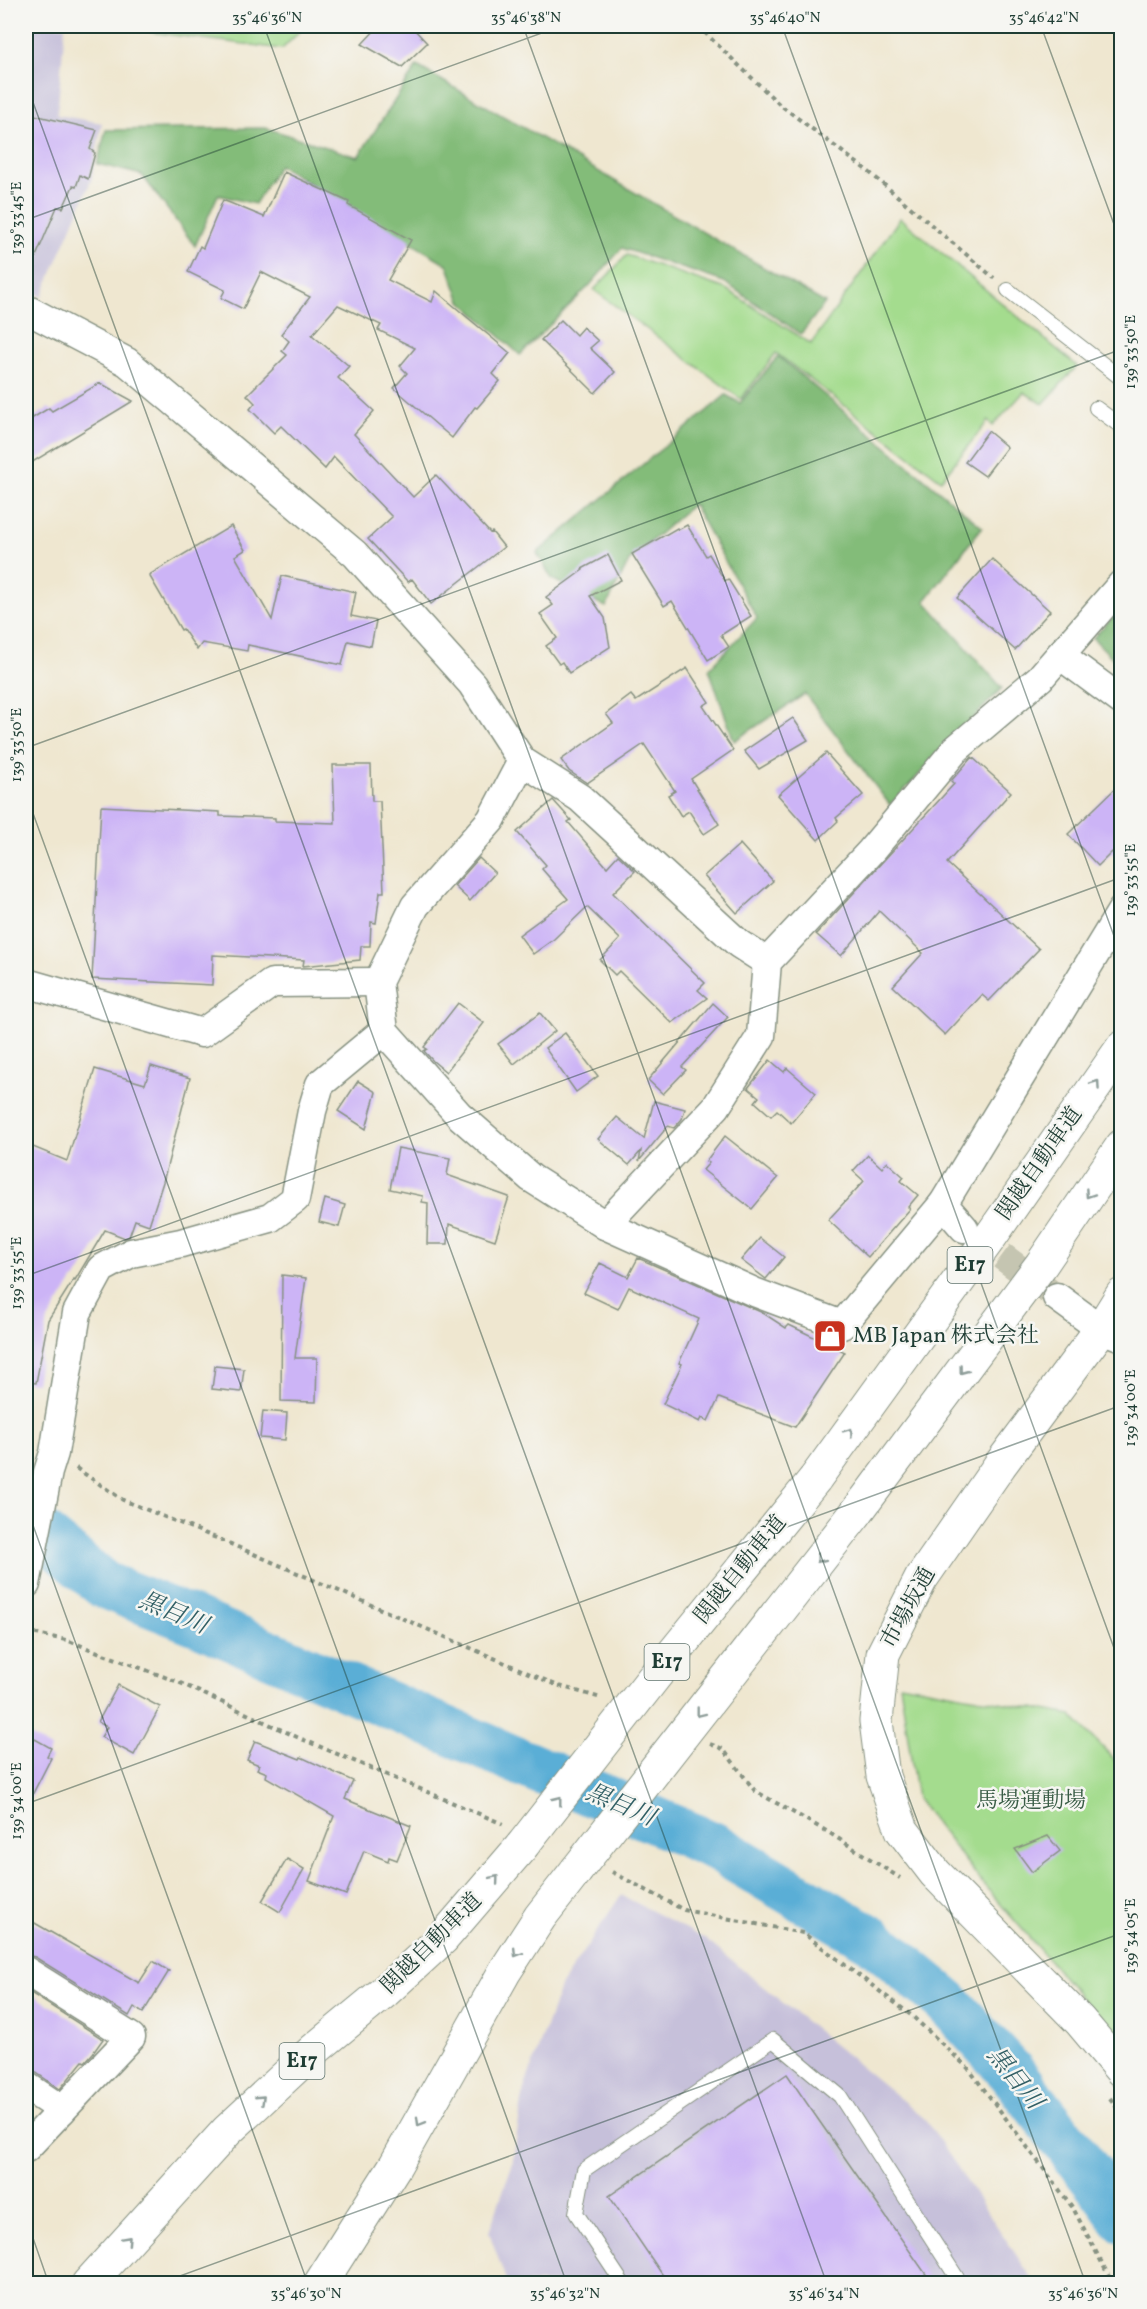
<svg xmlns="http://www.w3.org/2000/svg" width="1147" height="2309" font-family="Vollkorn,'Noto Serif JP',serif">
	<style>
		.industrial { fill: #c6c0da }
		.green { fill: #a4dc8e; stroke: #628c61; stroke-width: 1.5 }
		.forest { fill: #83bc79; stroke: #517c56; stroke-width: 1.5 }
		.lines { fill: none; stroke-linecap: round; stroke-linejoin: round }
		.river { stroke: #5aaed6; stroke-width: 48 }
		.building { fill: #ccb4f6 }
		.street-tunnel { stroke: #c5c5b1; stroke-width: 28; stroke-dasharray: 28 14; stroke-linecap: butt }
		.lane-casing { stroke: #879282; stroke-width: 16 }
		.street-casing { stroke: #879282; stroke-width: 31 }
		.secondary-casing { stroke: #879282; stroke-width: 35 }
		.highway-casing { stroke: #879282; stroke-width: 35 }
		.path { stroke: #879282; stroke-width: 4; stroke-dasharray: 4.5 4.5; stroke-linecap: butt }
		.lane { stroke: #fff; stroke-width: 14 }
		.street { stroke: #fff; stroke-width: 28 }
		.secondary { stroke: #fff; stroke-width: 33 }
		.highway { stroke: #fff; stroke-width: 33 }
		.highway-bridge-casing { stroke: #879282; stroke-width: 35; stroke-linecap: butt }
		.highway-bridge { stroke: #fff; stroke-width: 33 }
		.oneway { stroke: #8f9e9a }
		.ticks { fill: none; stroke: #1f3d34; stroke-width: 1.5; stroke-opacity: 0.45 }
		.labels { text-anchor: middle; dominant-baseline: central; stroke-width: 5; stroke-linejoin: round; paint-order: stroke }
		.shield { fill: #f6f6f2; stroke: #60746d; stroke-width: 1.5 }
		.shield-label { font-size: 21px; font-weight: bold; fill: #1f3d34 }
		.street-label { font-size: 22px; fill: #1f3d34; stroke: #f6f6f2 }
		.poi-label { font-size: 22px; fill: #1f3d34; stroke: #f6f6f2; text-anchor: start }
		.park-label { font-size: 22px; fill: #3a5d46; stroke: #f6f6f2 }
		.water-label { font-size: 24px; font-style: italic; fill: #315f65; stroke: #f6f6f2 }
		.neatline { fill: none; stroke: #1f3d34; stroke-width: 2 }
		.ticks-label { font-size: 15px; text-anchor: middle; fill: #1f3d34 }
	</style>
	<rect width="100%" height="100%" fill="#f6f6f2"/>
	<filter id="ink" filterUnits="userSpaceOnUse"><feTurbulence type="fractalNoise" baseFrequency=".0167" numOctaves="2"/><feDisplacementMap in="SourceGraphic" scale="12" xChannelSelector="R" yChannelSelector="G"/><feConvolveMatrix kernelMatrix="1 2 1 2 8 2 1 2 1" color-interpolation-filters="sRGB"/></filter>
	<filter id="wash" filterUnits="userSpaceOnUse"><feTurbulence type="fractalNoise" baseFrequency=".008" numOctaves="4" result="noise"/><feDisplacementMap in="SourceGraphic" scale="24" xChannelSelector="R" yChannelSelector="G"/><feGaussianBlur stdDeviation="1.35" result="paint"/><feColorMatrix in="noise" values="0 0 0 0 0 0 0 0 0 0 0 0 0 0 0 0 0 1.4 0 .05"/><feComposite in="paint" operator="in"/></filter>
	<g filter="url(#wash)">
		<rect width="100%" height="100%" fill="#efe7d0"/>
		<g class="industrial">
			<path d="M26,26H65L57,115L102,123L91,181L42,297L26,288Z"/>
			<path d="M621,1895L705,1939L925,2119L1035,2283H507L489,2232L512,2165L524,2089L561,1985Z"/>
		</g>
		<g class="green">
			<path d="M138,26H305L282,49L151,32Z"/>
			<path d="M900,218L1077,366L1043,404L1024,392L993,426L988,421L941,480L776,353L741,399L594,290L627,255L726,289L811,344Z"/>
			<path d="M900,1684L1071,1715L1121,1766V2044L984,1885L917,1799Z"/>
		</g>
		<g class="forest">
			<path d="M417,66L825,303L801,334L724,282L622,248L590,285L520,355L461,301L447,264L279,165L255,204L218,195L195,246L142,175L97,164L106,130L266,128L358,157Z"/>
			<path d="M778,356L982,527L925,601L1002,688L890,805L805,694L734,741L709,669L757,618L693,504L629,561L606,607L552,579L537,553L726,395L740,403Z"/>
			<path d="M1121,608V667L1093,638Z"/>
		</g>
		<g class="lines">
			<path class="river" d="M26,1521L104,1585L197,1622L712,1845L873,1940L947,2002L1011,2072L1111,2201L1122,2218"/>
		</g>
		<g id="blocks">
			<g class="building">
				<path d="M379,26H411L427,43L402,67L362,44Z"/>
				<path d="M26,113L97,130L90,149L95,153L88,179L80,175L76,187L73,186L63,208L57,207L26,280Z"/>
				<path d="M284,172L349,202L348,205L411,240L388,280L432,302L436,291L510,353L493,374L500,381L477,408L475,407L452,438L394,388L407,373L400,366L415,348L378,330L381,325L338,305L312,335L349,366L338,378L374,411L354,434L413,497L436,475L490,533L492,532L504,547L431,604L412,579L408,582L368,539L392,517L334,457L325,469L281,426L274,433L250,409L255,403L247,395L287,355L282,351L289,341L281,334L310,297L261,272L243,309L221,298L225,290L188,272L200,246L203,248L223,200L264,217Z"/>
				<path d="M561,320L576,335L583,327L598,341L590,348L615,372L595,393L541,340Z"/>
				<path d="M100,383L133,401L26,466V422L49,408L52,411Z"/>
				<path d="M988,431L1007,447L985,476L965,462Z"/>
				<path d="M687,525L706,556L709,554L725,581L728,579L751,616L721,635L729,647L708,660L672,601L664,606L632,554L677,528L678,530Z"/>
				<path d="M231,526L245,550L235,556L272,620L282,576L356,592L351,616L376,621L371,646L348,641L342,665L248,645L247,651L202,643L197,650L183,629L181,630L149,575Z"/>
				<path d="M608,555L621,580L590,596L605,618L610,647L569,673L562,662L559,664L546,646L557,638L540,614L553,605L546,597L583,570L582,569Z"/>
				<path d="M992,559L1050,611L1015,650L957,598Z"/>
				<path d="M687,668L709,702L703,706L733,750L691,779L719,824L704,834L689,811L681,816L668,795L675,791L644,744L587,783L569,771L561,760L613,723L606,714L631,695L636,701Z"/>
				<path d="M793,718L808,740L759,769L744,751Z"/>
				<path d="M826,753L863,795L836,818L838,821L818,840L778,795Z"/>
				<path d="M972,757L1011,792L947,863L1039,949L989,1001L982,995L945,1035L893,986L923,953L879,911L841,956L816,934L954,784L951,781Z"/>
				<path d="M333,765H371L372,801H380L384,892H380L376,923L371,922L370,946H361L360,960L303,966L304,960L213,955L212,985L92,979L101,806L220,812V816L275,818V821L335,823Z"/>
				<path d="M1122,782V862L1112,852L1098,866L1068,834Z"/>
				<path d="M553,800L571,820L568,822L607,867L618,855L635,871L613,893L705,983L698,990L707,998L672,1023L619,971L615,975L600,960L620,939L587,907L554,939L533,954L519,935L568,899L542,869L546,865L517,832Z"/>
				<path d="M740,844L773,881L737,913L704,876Z"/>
				<path d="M479,858L495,873L470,901L454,886Z"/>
				<path d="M458,1003L484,1023L446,1072L433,1061L424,1051L427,1049L424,1047Z"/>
				<path d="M713,1003L728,1017L682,1067L686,1070L663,1094L648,1080Z"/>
				<path d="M540,1013L555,1031L514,1064L498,1044Z"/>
				<path d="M565,1033L598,1076L576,1092L545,1048Z"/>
				<path d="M770,1060L784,1072L787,1068L816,1093L791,1123L777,1110L771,1116L755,1102L759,1097L748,1088Z"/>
				<path d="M151,1066L190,1078L163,1182L149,1225L135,1220L129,1237L125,1238L105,1230L75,1280L74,1279L48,1320L36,1383L26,1382V1144L67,1161L95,1069L145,1084Z"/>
				<path d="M358,1081L376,1092L366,1129L338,1111Z"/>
				<path d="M654,1101L685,1109L682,1119L674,1128L668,1126L639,1161L641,1151L629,1165L598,1139L617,1117L644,1139Z"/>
				<path d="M725,1136L778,1178L752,1209L703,1170L709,1163L706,1161Z"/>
				<path d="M398,1148L450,1158L447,1175L509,1197L495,1240L449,1224L448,1244H427L428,1203L422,1202L423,1196L390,1189Z"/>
				<path d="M868,1155L882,1168L887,1162L904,1177L901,1181L918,1195L908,1207L910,1209L868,1257L828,1220L864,1181L853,1171Z"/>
				<path d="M325,1199L345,1205L339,1227L319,1222Z"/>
				<path d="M760,1238L784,1257L766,1279L741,1260Z"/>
				<path d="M638,1258L763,1313L786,1328L789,1325L845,1352L795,1427L719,1398L708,1421L702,1418L700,1422L663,1404L682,1364L679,1363L699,1319L629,1287L618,1309L584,1293L600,1263L628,1277Z"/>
				<path d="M282,1275L306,1278L295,1358H317L316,1402L281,1401Z"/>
				<path d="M215,1366L244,1369L241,1392L212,1389Z"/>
				<path d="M263,1411L287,1413L285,1440L260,1438Z"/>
				<path d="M118,1685L160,1707L134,1755L101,1737L107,1727L98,1722Z"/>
				<path d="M26,1734L51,1748L47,1756L51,1758L26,1807Z"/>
				<path d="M255,1741L300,1759L301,1757L353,1781L345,1799L411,1826L397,1860L389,1857L388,1861L364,1851L346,1895L309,1881L334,1816L266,1777L267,1773L257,1769L259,1765L247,1760Z"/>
				<path d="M1048,1836L1060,1851L1032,1872L1015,1849Z"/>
				<path d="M287,1859L304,1869L280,1912L262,1901Z"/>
				<path d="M26,1918L139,1983L153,1961L169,1971L143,2013L134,2007L129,2016L35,1957L26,1955Z"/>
				<path d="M26,1990L103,2039L93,2053L85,2062L83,2061L60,2089L35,2072L26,2070Z"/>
				<path d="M787,2074L806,2102L932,2283H668L609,2196Z"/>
			</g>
		</g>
	</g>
	<g filter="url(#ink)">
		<use href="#blocks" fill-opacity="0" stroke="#879282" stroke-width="1.5"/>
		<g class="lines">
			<path class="street-tunnel" d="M968,1231L1049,1291"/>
			<defs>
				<g id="lane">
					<path d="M1008,290L1122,379"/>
					<path d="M1096,408L1122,427"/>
					<path d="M623,2284L576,2213L584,2170L773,2040L840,2096L961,2284"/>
				</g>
				<g id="street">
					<path d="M26,309L127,362L355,554L472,684L522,761L580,798L739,944L767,962"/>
					<path d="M1122,584L1060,655L1122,701"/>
					<path d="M522,761L491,820L415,906L378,982L384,1031L459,1115L531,1178L605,1225L754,1292L842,1325L943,1204L1122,910"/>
					<path d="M26,983L202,1033L272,983L378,982"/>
					<path d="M943,1204L964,1228"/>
					<path d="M605,1225L716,1107L761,1036L767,962L871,851L956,749L1040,678L1060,655"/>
					<path d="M1057,1297L1101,1329L1122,1337"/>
					<path d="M26,1584L48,1472L54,1453L77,1313L101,1269L131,1253L181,1243L270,1218L295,1199L312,1111L320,1084L384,1031"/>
					<path d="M26,1971L131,2037L26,2148"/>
					<path d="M26,2086L62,2110"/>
				</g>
				<path id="secondary" d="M1122,1295L1101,1329L1000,1465L921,1579L883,1654L876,1721L883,1776L902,1830L935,1873L1080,2021L1122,2071"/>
				<g id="highway">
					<path d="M815,1479L991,1236L1122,1048"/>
					<path d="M856,1513L1041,1265L1122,1146"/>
					<path d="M88,2284L227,2131L314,2050L383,1993L443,1938L522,1846"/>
					<path d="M320,2284L395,2166L505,1971L540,1917L576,1871"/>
				</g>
			</defs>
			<use href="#lane" class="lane-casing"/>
			<use href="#street" class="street-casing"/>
			<use href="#secondary" class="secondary-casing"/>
			<use href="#highway" class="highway-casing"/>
			<g class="path">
				<path d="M698,26L779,104L869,172L994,278"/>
				<path d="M76,1468L123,1500L226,1542L556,1685L601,1698"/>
				<path d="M26,1632L66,1640L178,1682L297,1737L503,1824"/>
				<path d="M710,1744L723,1749L755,1791L828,1832L900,1878"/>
				<path d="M612,1872L684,1910L803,1933L911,2015L968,2068L1073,2208L1113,2284"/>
				<path d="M1110,2098L1122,2115"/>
			</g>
			<use href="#lane" class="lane"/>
			<use href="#street" class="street"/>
			<use href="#secondary" class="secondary"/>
			<use href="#highway" class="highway"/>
			<defs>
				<g id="highway-bridge">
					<path d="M522,1846L655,1676L815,1479"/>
					<path d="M576,1871L856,1513"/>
				</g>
			</defs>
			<use href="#highway-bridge" class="highway-bridge-casing"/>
			<use href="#highway-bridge" class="highway-bridge"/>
		</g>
		<defs><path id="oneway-chevron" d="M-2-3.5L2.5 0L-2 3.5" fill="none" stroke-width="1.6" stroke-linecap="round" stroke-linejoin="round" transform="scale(1.5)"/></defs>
		<g class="oneway">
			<use href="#oneway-chevron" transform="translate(1096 1084) rotate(-55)"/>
			<use href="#oneway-chevron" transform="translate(1089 1194) rotate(124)"/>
			<use href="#oneway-chevron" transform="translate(963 1370) rotate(127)"/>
			<use href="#oneway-chevron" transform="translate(849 1432) rotate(-54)"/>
			<use href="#oneway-chevron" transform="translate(820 1559) rotate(128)"/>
			<use href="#oneway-chevron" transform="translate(700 1713) rotate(128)"/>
			<use href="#oneway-chevron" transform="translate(558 1800) rotate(-52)"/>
			<use href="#oneway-chevron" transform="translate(495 1879) rotate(-50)"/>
			<use href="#oneway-chevron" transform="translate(517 1953) rotate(122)"/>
			<use href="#oneway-chevron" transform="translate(261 2099) rotate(-43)"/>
			<use href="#oneway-chevron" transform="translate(420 2122) rotate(120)"/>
			<use href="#oneway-chevron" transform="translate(127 2240) rotate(-47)"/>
		</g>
	</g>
	<path class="ticks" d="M264,26L1086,2284M523,26L1122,1670M782,26L1122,958M1041,26L1122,246M26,83L827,2284M26,220L561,26M26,748L1122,349M26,794L567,2284M26,1276L1122,877M26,1506L308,2284M26,1804L1122,1405M26,2218L49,2284M158,2284L1122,1933"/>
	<defs>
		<symbol id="shop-square" viewBox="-11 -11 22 22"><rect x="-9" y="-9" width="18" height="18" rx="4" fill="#c8321e" stroke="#f6f6f2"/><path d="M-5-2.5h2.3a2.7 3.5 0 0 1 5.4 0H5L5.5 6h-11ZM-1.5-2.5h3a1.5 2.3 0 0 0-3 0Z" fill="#fff"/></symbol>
	</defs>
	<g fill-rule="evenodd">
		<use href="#shop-square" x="811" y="1317" width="38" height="38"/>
	</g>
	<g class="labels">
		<g class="shield">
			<rect x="947.5" y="1247" width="45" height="36" rx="4.5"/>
			<rect x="644.5" y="1644" width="45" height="36" rx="4.5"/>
			<rect x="279.5" y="2043" width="45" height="36" rx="4.5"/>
		</g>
		<g class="shield-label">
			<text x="970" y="1265">E17</text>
			<text x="667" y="1662">E17</text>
			<text x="302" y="2061">E17</text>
		</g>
		<g class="street-label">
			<text transform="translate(1040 1164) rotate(-55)">関越自動車道</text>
			<text transform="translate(741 1570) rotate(-51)">関越自動車道</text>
			<text transform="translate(909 1608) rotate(-61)">市場坂通</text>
			<text transform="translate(432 1944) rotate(-45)">関越自動車道</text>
		</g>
		<g class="poi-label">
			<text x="853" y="1336">MB Japan 株式会社</text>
		</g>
		<g class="park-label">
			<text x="1031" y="1801">馬場運動場</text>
		</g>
		<g class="water-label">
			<text transform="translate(173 1614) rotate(23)">黒目川</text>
			<text transform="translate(620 1806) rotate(23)">黒目川</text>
			<text transform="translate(1014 2079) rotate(51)">黒目川</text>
		</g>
	</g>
	<rect width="1147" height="2309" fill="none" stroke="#f6f6f2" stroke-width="66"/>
	<rect x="33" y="33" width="1081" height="2243" class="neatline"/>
	<g class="ticks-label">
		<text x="267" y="22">35°46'36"N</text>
		<text x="526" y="22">35°46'38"N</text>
		<text x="785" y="22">35°46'40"N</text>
		<text x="1044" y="22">35°46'42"N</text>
		<text transform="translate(16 218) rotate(-90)" y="5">139°33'45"E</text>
		<text transform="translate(1130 352) rotate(-90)" y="5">139°33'50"E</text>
		<text transform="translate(16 745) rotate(-90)" y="5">139°33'50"E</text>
		<text transform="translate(1130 880) rotate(-90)" y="5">139°33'55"E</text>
		<text transform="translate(16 1273) rotate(-90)" y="5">139°33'55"E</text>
		<text transform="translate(1130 1408) rotate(-90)" y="5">139°34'00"E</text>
		<text transform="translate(16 1801) rotate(-90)" y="5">139°34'00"E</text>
		<text transform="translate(1130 1936) rotate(-90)" y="5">139°34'05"E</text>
		<text x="306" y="2298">35°46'30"N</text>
		<text x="565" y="2298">35°46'32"N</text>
		<text x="824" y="2298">35°46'34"N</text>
		<text x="1083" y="2298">35°46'36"N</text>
	</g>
</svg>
